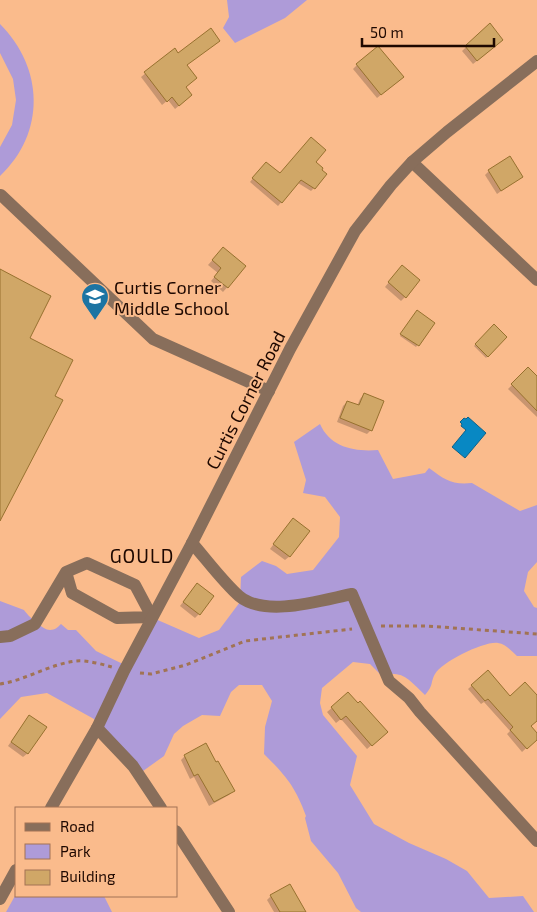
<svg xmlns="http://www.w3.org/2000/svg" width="537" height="912" font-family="'Exo 2',sans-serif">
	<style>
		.green { fill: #ae9bd8 }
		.water { fill: #0888c3; stroke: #0f6288 }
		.shadow { fill: #0003 }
		.building { fill: #d0a767; stroke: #97712f }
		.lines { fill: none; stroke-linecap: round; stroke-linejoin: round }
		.path { stroke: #a17354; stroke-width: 3; stroke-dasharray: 4 4; stroke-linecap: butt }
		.minor { stroke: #886e5b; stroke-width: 12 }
		.labels { text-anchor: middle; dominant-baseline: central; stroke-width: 4; stroke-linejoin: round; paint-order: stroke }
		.poi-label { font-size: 18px; fill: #1e0800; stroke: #fabb8c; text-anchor: start }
		.street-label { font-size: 18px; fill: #1e0800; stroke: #fabb8c }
		.neighbourhood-label { font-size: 19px; letter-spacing: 1px; fill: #1e0800; stroke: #fabb8c }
	</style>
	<rect width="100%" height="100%" fill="#fabb8c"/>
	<g class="green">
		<path d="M227,0H307L285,18L235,43L223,28L229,17Z"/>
		<path d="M0,24C44,68 46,133 0,176V147L12,125L16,100L13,79L0,53Z"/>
		<path d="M320,424C330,447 354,452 378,450L393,479L425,473L429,468C445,480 452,485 472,483L520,511L537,505V562L528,572L524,591L534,607L537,608V656H517C511,651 506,644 498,643C484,641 442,662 435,674C430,683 434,685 425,695C409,680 404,670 381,675L370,664L353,662L322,688L320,703L323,715L357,756L350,785L374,824L409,843L446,859L467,871L489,898L523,896L534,912H361L356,908L338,873L311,841L305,818L306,816C295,786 286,776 264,754L265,727L272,701L262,685H239L231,692L220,716L202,715L183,726L174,734L164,756L143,771L100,729L94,719L47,693L21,697L0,719V601L24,610C28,616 43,630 50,630C55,630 58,627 61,624L68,630H76L96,651L125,665L153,618L199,638L219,630L240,602L241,577L262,561L276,566L287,574L313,570L339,537L340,517L325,497L303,493L306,480L294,442Z"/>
		<path d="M16,894V896H104L112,912H6Z"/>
	</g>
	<path class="water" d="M468,417L486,433L465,458L452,447L466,430L461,426L462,424L460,422L464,418L466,419Z"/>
	<g class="shadow">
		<path d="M490,25L498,44L473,64L462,51Z"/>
		<path d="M174,50L186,65L184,87L187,99L175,109L168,100L162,105L141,77Z"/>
		<path d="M357,65L398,81L377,98L353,69Z"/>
		<path d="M314,162V188L311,191L298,183L278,206L250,182L263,166L280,175Z"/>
		<path d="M489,171L521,177L497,194L485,175Z"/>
		<path d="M219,253L245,267L223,292L211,281L218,273L208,265Z"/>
		<path d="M398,271L405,297L401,301L385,287Z"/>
		<path d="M415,313L434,323L416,347L400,336Z"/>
		<path d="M494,326L505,337L486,358L474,346Z"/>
		<path d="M528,369L537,378V417L508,389Z"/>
		<path d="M364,394L371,430L367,434L337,422L343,406L347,402L357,406L360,399Z"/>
		<path d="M289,524L290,556L285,560L270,549Z"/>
		<path d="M193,589L199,614L195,618L180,606Z"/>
		<path d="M487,672L510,697H537V710L530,727L537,735V738L522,752L507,734L510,731L484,702L481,704L468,689Z"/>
		<path d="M348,694L382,736L367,749L341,719L336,723L327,712Z"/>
		<path d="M29,716L28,753L23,757L8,746Z"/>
		<path d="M185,756L233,791L229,795L209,806L194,777L190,779L181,760Z"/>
		<path d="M271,896L305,912H274L267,900Z"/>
	</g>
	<g class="building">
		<path d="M490,23L503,40L477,61L465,46Z"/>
		<path d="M211,28L220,41L187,65L197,78L186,87L192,95L179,106L172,97L167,102L144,72L175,48L178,53Z"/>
		<path d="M378,46L404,77L381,95L356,64Z"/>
		<path d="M311,137L326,150L316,162L323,168L322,170L327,174L315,189L301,180L282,203L252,178L266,162L280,173Z"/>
		<path d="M510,156L523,177L501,191L488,170Z"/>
		<path d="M223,247L246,266L228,288L214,277L221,268L212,260Z"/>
		<path d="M402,265L420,280L406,298L388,282Z"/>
		<path d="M0,269L51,296L30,338L73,360L55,396L63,400L0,521Z"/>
		<path d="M417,310L435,323L419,346L400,334Z"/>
		<path d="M494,324L507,337L488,357L475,344Z"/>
		<path d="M528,367L537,376V411L511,384Z"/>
		<path d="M364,393L384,401L372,431L340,418L347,401L359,405Z"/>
		<path d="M293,518L310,531L290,557L273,544Z"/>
		<path d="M197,583L214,596L200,615L183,602Z"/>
		<path d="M488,670L510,696L525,682L537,695V721L531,726L537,733V740L527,749L510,730L513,727L488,699L485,701L471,685Z"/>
		<path d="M348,692L358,703L360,701L388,732L372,746L346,716L341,720L331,707Z"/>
		<path d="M29,715L47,727L28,754L11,742Z"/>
		<path d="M206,743L216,762L218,761L235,791L214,802L198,774L194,776L184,755Z"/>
		<path d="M290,884L306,912H280L270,895Z"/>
	</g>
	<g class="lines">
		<g class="path">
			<path d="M381,626H427L537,634"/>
			<path d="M140,673L151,674L186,665L245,641L352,629"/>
			<path d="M0,684C26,680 50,664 76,661C87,660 101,664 112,667"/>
		</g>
		<g class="minor">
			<path d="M412,162L537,280"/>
			<path d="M1,195L153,339L269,391"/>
			<path d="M192,543C206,559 224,583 239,596C265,618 322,600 352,594L389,681L409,698L420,712L537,841"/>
			<path d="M0,637L10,636L35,624L66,572L87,563L135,585L152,617L117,618L72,593L66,572"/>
			<path d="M97,728L133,766L161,808"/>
			<path d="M51,808L97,728L124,671L192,543L290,349L355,231L391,185L412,162L447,132L537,61"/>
			<path d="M176,831L229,912"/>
			<path d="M0,899L16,870"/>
		</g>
	</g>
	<defs>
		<symbol id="school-pin" viewBox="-11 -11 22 30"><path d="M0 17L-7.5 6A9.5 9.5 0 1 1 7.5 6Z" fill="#1c74a3" stroke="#fabb8c"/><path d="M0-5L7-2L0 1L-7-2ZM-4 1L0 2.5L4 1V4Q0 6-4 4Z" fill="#fff"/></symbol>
	</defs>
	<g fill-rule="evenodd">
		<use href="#school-pin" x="79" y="281" width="32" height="43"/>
	</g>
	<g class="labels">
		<g class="poi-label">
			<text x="114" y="287">Curtis Corner<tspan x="114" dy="21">Middle School</tspan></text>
		</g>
		<g class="street-label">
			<text transform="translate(245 400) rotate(-63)">Curtis Corner Road</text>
		</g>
		<g class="neighbourhood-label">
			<text x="142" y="555">GOULD</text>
		</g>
	</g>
	<rect x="15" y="807" width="162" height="90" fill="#fabb8c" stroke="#a27354"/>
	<rect x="25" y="823" width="25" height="8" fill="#886e5b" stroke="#a27354"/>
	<text x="60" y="832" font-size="15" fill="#1e0800">Road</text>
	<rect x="25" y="844" width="25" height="15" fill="#ae9bd8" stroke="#a27354"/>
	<text x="60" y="857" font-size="15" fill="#1e0800">Park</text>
	<rect x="25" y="870" width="25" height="15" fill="#d0a767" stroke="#a27354"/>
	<text x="60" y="882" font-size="15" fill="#1e0800">Building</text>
	<path d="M362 38v8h132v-8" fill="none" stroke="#1e0800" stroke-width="2.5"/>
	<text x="370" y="38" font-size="15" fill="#1e0800" stroke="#fabb8c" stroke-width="4" paint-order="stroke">50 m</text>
</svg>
